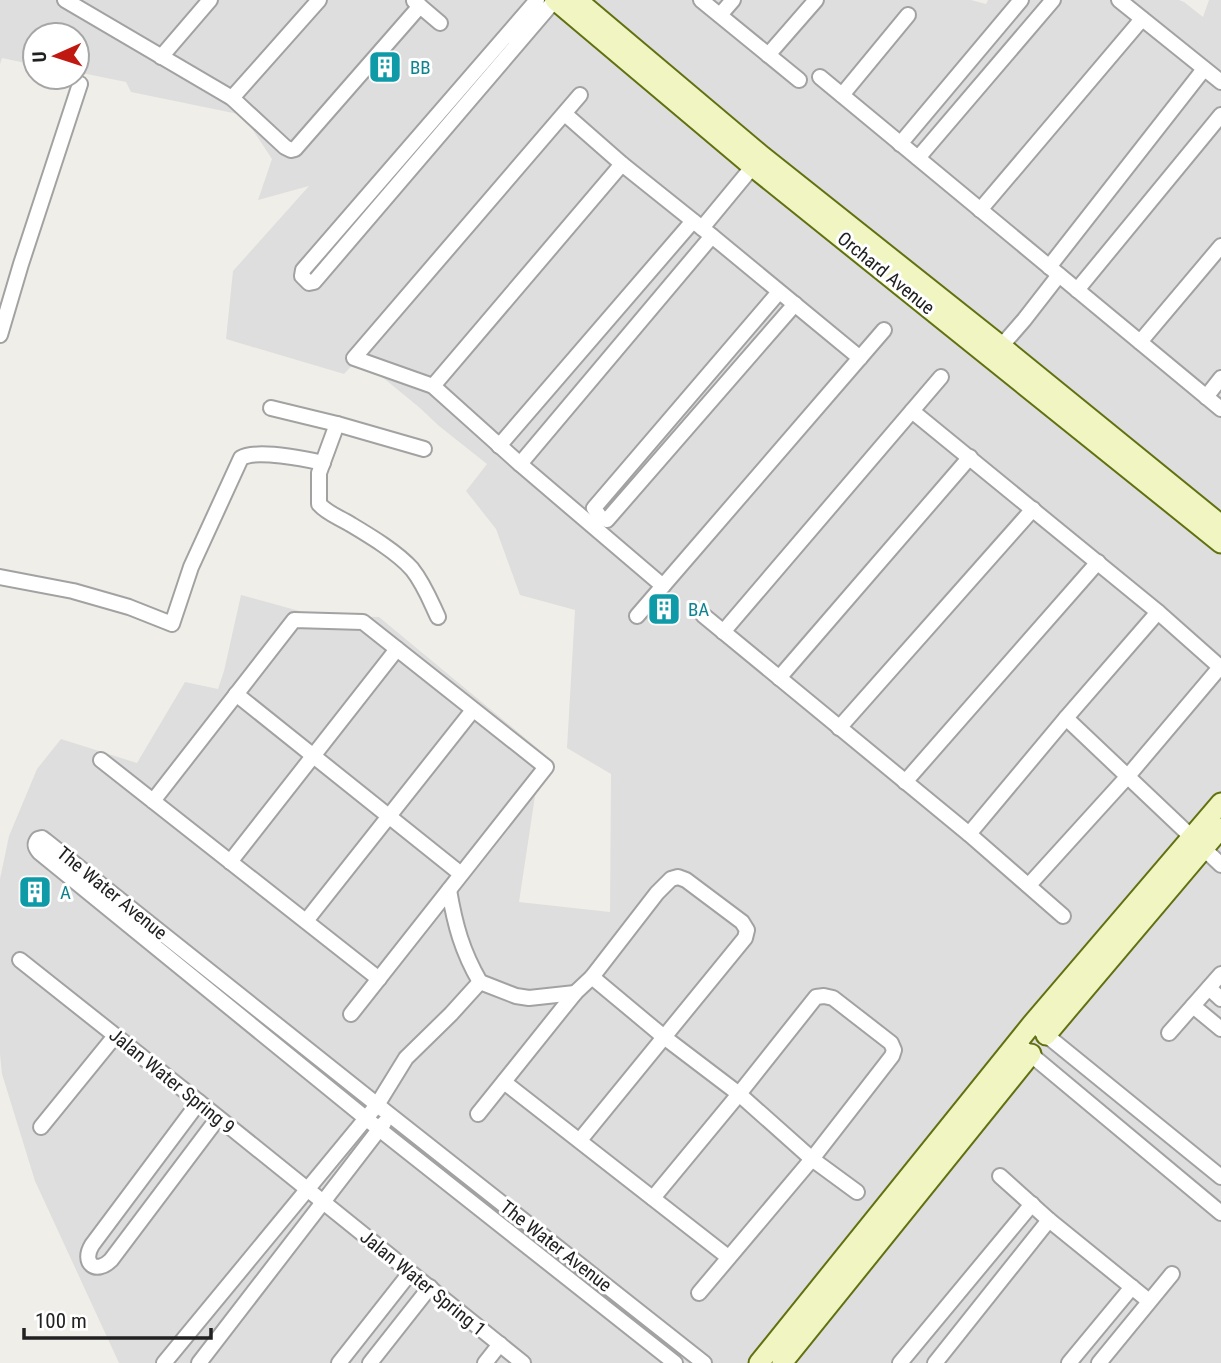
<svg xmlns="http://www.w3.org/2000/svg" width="1221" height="1363" font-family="'Roboto Condensed',sans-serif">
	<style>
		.residential { fill: #dfdede }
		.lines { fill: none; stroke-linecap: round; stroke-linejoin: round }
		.street-casing { stroke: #a2a2a2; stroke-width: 18 }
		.secondary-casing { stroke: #62710f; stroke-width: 23 }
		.street { stroke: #fff; stroke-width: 14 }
		.secondary { stroke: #f0f5c2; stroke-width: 19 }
		.labels { text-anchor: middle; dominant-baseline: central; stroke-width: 6; stroke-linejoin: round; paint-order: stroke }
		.culture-label { font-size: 19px; fill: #0d838f; stroke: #fff; text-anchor: start }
		.street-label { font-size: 19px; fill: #212121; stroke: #fff }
	</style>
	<rect width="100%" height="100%" fill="#f0eee8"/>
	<path class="residential" d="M0,0H971L986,4L988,0H1179L1184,2L1203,17L1209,0H1221V1363H119L35,1181L2,1074L0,1054V879L9,836L37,769L61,739L137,763L185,682L218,689L224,671L241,595L314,615L379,617L553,761L535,796L519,902L610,912L611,774L567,748L575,610L520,595L496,529L466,491L487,464L439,426L420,408L359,358L344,374L226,339L233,271L309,186L258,200L272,159L243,115L131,92L126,82L77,72V35H35V65L2,58L0,64Z"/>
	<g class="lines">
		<defs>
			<g id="street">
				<path d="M65,0L232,98L285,147L291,150L295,149L420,6"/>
				<path d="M537,0L303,270L302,276L309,283L314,282L555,0"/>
				<path d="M701,0L799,80"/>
				<path d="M1119,0L1221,82"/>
				<path d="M414,1L440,23"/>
				<path d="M720,15L733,0"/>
				<path d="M768,55L816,0"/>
				<path d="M161,57L210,0"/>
				<path d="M820,77L1221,409"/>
				<path d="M580,95L354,358L433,386L520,464L663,586"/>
				<path d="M842,95L908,15"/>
				<path d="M232,98L319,0"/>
				<path d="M565,114L622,164L712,236L860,358"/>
				<path d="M900,144L1021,0"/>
				<path d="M918,158L1053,0"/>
				<path d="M980,210L1142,19"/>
				<path d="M702,228L759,159"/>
				<path d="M1049,267L1204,69"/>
				<path d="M1077,290L1221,115"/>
				<path d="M779,292L594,508L600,517L607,520L795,304"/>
				<path d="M0,335L21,264L80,84"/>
				<path d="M1140,342L1221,246"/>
				<path d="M997,351L1024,320L1059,275"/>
				<path d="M433,386L622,164"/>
				<path d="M1206,397L1221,378"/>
				<path d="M271,408L337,424L424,449"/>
				<path d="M912,411L1158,612L1220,667"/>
				<path d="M337,424L319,473V504C328,514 339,517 350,524C370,536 397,552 412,569C424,584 430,600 438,617"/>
				<path d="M499,446L693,221"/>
				<path d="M520,464L712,236"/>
				<path d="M0,577L73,591L129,607L172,624L191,567L241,458C256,449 305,459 323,463"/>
				<path d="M703,615L969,834L1063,916"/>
				<path d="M637,616L884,330"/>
				<path d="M723,632L941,377"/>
				<path d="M779,678L970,457"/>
				<path d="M236,694L461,874"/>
				<path d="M1066,718L1221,865"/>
				<path d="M839,728L1033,509"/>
				<path d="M101,760L379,979"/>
				<path d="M905,782L1098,562"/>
				<path d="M153,801L294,620L363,622L546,767L351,1014"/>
				<path d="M969,834L1066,718L1158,612"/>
				<path d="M230,862L397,649"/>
				<path d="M1029,885L1128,776L1221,666"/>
				<path d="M449,890C455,925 462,951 480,982L516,996L529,998L575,993"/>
				<path d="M306,921L473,710"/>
				<path d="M20,960L199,1102L523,1363"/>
				<path d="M592,977L664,1037L739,1094L812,1159L857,1192"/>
				<path d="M1209,988L1221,999"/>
				<path d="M1193,1006L1221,1029"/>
				<path d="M1040,1030L1221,1177"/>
				<path d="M1169,1033L1221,974"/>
				<path d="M1023,1048L1221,1213"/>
				<path d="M504,1082L728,1257"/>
				<path d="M199,1102L92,1245C81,1263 96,1275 111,1260L218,1118"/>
				<path d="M478,1114L575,993L592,977L657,893L671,879L678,877L686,880L742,922L747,930L745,938L580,1140"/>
				<path d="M41,1127L115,1036"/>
				<path d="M1000,1176L1049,1220L1149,1301"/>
				<path d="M653,1198L739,1094L816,997L824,996L833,998L891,1043L894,1050L892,1056L812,1159L699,1293"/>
				<path d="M164,1363L377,1105L406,1058L451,1014L480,982"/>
				<path d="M199,1363L384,1123"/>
				<path d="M339,1363L410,1273"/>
				<path d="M370,1363L430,1287"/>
				<path d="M485,1363L500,1344"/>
				<path d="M675,1363L379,1129L39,852C35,847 34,844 38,839L42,838L46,841L390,1115L704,1363"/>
				<path d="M900,1363L1032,1204"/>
				<path d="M935,1363L1049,1220"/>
				<path d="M1069,1363L1132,1287"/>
				<path d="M1099,1363L1172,1274"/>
			</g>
			<g id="secondary">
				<path d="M555,0L752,166L1221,543"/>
				<path d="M577,0L762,156L1001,346L1221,525"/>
				<path d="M1046,1035L1221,828"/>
				<path d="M759,1363L1032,1024L1221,803"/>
				<path d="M782,1363L1031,1054"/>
			</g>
		</defs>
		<use href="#street" class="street-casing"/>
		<use href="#secondary" class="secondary-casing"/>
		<use href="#street" class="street"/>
		<use href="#secondary" class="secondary"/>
	</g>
	<defs>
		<symbol id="building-square" viewBox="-11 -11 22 22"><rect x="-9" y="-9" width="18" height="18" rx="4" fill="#0f9aa8" stroke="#fff"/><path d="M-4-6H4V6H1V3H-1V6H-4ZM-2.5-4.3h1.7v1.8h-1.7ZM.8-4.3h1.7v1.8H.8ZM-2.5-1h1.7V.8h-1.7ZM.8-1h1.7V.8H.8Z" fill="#fff"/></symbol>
	</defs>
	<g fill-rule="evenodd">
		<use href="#building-square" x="366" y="48" width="38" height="38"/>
		<use href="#building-square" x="645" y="590" width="38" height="38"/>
		<use href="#building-square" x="16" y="873" width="38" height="38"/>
	</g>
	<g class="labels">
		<g class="culture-label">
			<text x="410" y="67">BB</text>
			<text x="688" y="609">BA</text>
			<text x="60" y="892">A</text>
		</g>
		<g class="street-label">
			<text transform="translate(886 273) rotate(39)">Orchard Avenue</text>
			<text transform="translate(112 893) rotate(39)">The Water Avenue</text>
			<text transform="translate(172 1081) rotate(39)">Jalan Water Spring 9</text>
			<text transform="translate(556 1246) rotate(38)">The Water Avenue</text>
			<text transform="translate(423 1283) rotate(39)">Jalan Water Spring 1</text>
		</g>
	</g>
	<g transform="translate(56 56) rotate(267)"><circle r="33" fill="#ffffff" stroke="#a6a6a6" stroke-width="2"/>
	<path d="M0-5L12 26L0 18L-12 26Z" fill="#c01912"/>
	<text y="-10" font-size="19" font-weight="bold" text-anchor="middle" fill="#212121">U</text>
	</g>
	<path d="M24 1328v10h187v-10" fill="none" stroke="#212121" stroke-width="3.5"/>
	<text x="35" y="1328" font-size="21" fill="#212121" stroke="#ffffff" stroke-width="5" paint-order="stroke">100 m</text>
</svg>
